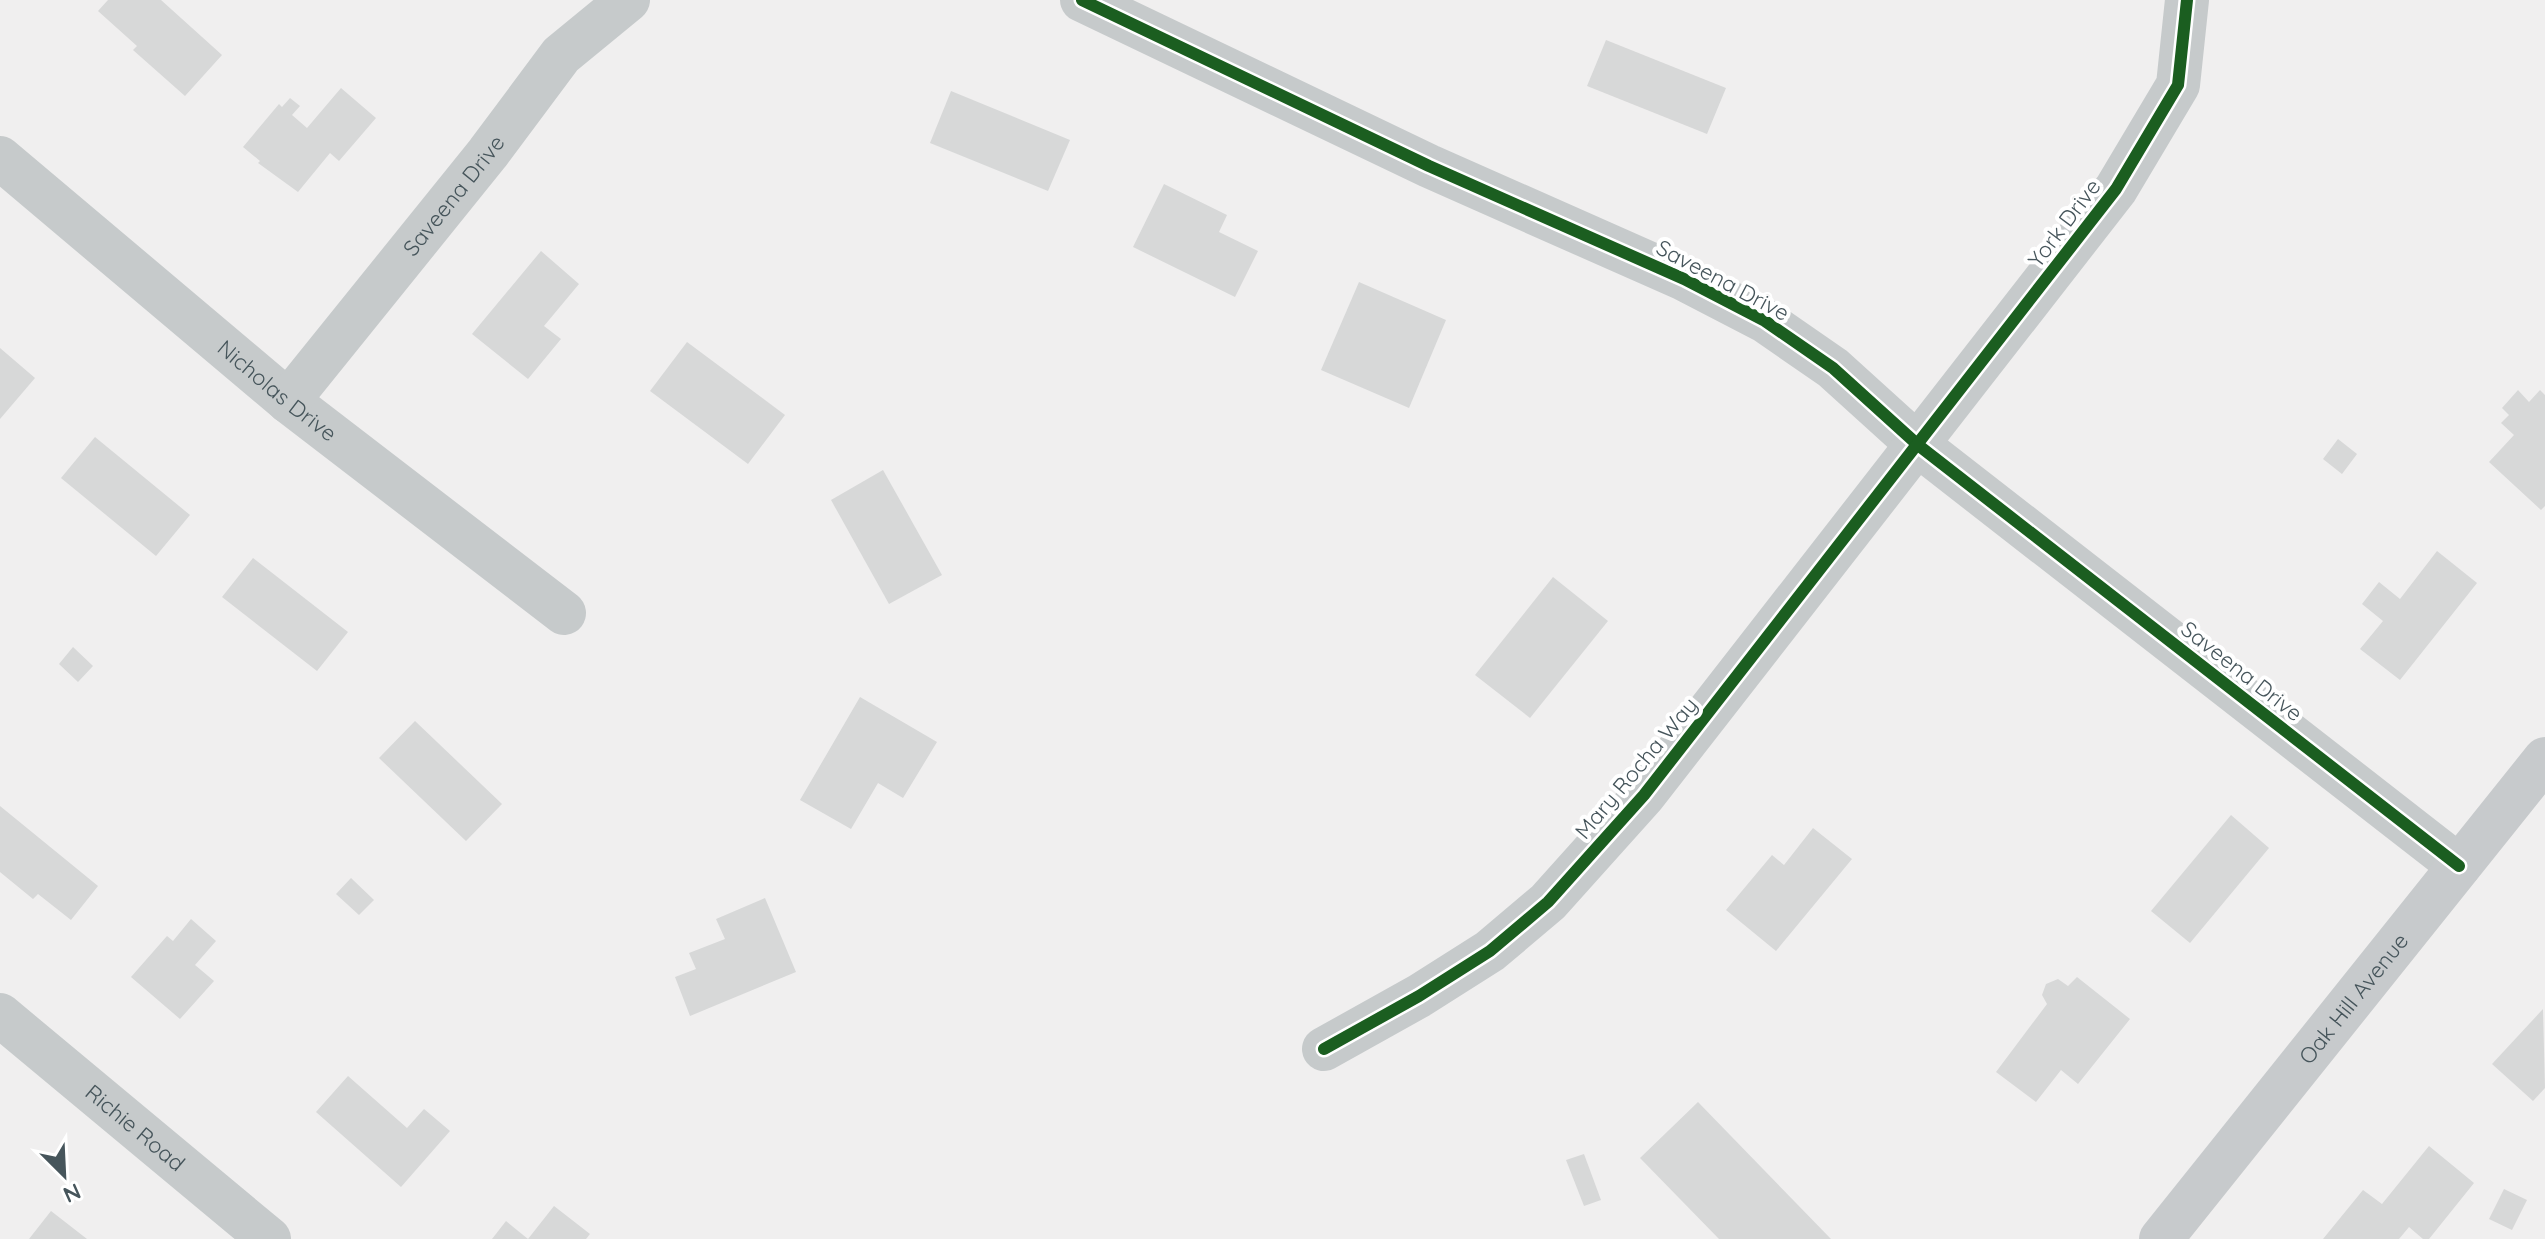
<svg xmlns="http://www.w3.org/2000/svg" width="2545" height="1239" font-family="Quicksand,sans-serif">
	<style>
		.building { fill: #d7d8d8 }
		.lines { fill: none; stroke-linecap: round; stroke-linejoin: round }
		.street { stroke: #c6cacb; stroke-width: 44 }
		.secondary { stroke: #c7cacc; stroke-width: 44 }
		.cycleway-casing { stroke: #fff; stroke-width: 17 }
		.cycleway { stroke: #1b5e20; stroke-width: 12 }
		.labels { text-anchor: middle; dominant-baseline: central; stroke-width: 8; stroke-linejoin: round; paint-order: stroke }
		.street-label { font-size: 22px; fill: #46555b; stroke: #fff }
	</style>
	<rect width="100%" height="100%" fill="#f0efef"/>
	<g class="building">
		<path d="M108,0H161L222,55L185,96L133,50L137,46L98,11Z"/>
		<path d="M1606,40L1726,88L1707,134L1587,86Z"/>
		<path d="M341,88L376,118L339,161L330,153L298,192L258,163L260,161L243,147L279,104L282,107L290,98L300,106L292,115L307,128Z"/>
		<path d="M951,91L1070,140L1048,191L930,143Z"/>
		<path d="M1164,184L1227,215L1219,232L1258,251L1235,297L1133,247Z"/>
		<path d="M541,251L579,284L544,326L561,339L528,379L472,334Z"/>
		<path d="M1359,282L1446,320L1409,408L1321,370Z"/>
		<path d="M687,342L785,415L748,464L650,391Z"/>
		<path d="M0,348L35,378L0,419Z"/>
		<path d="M2518,390L2529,402L2540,390L2545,395V506L2541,510L2489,462L2514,435L2501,423L2509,415L2502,408Z"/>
		<path d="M95,437L190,515L156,556L61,478Z"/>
		<path d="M2338,439L2357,454L2342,474L2323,459Z"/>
		<path d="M883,470L942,575L889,604L831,500Z"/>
		<path d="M2437,551L2477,583L2400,680L2360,649L2383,621L2362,604L2379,582L2400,599Z"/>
		<path d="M253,558L348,632L317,671L222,597Z"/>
		<path d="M1553,577L1608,621L1530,718L1475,675Z"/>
		<path d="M73,647L93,666L78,682L59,664Z"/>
		<path d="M860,697L937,742L903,798L878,783L851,829L800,800Z"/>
		<path d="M415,721L502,804L466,841L379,758Z"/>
		<path d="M0,806L98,886L71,920L38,894L33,899L0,872Z"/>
		<path d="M2231,815L2269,848L2190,943L2151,911Z"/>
		<path d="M1813,828L1852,859L1776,951L1726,910L1772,855L1784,865Z"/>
		<path d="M351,878L374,900L359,915L336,894Z"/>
		<path d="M765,898L796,972L690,1016L675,977L696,969L689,953L725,939L716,919Z"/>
		<path d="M191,919L216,941L195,965L214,981L180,1019L131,977L167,936L173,941Z"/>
		<path d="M2077,977L2130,1019L2078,1084L2061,1070L2036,1102L1996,1072L2047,1004L2042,995L2046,984L2058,979L2068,986Z"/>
		<path d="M2543,1009L2545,1088L2533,1101L2492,1064Z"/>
		<path d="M348,1076L407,1128L424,1109L450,1131L401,1187L316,1112Z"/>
		<path d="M1698,1102L1831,1239H1719L1640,1158Z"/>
		<path d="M2429,1146L2474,1183L2429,1239H2423L2409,1227L2399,1239H2323L2363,1190L2382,1204Z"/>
		<path d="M1584,1154L1601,1200L1584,1206L1566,1160Z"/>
		<path d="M2504,1189L2527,1200L2512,1230L2489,1219Z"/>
		<path d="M554,1206L590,1234L586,1239H528Z"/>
		<path d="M51,1211L87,1239H29Z"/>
		<path d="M506,1221L528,1239H492Z"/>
	</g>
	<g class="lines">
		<g class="street">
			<path d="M1082,0L1429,166L1684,279L1765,321L1833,368L1918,445L2459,866"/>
			<path id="s1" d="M0,158L288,401L564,613"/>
			<path id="s2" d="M288,401L488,153L561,55L628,0"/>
			<path id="s3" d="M0,1015L269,1239"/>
			<path d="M1324,1049L1419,996L1490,951L1548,902L1644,795L2116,189L2178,85L2187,0"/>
		</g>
		<path class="secondary" id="s4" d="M2161,1239L2545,759"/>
		<defs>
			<g id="cycleway">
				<path d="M1082,0L1429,166L1684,279L1765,321L1833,368L1918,445L2459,866"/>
				<path d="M1324,1049L1419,996L1490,951L1548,902L1644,795L2116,189L2178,85L2187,0"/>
			</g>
		</defs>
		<use href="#cycleway" class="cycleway-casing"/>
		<use href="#cycleway" class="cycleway"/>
	</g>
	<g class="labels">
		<g class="street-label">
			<text stroke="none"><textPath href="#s2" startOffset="264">Saveena Drive</textPath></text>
			<text transform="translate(2064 223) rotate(-53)">York Drive</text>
			<text transform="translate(1723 280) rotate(28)">Saveena Drive</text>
			<text stroke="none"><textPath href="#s1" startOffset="362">Nicholas Drive</textPath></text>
			<text transform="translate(2242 671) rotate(38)">Saveena Drive</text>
			<text transform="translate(1636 768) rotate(-50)">Mary Rocha Way</text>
			<text stroke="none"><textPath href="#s4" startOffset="308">Oak Hill Avenue</textPath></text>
			<text stroke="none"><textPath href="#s3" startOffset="176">Richie Road</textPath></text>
		</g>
	</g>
	<g transform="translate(64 1175) rotate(156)" stroke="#ffffff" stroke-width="6" paint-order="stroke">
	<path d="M0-6L14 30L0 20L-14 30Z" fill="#46555b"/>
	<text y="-12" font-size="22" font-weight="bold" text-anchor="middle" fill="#46555b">N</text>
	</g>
</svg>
